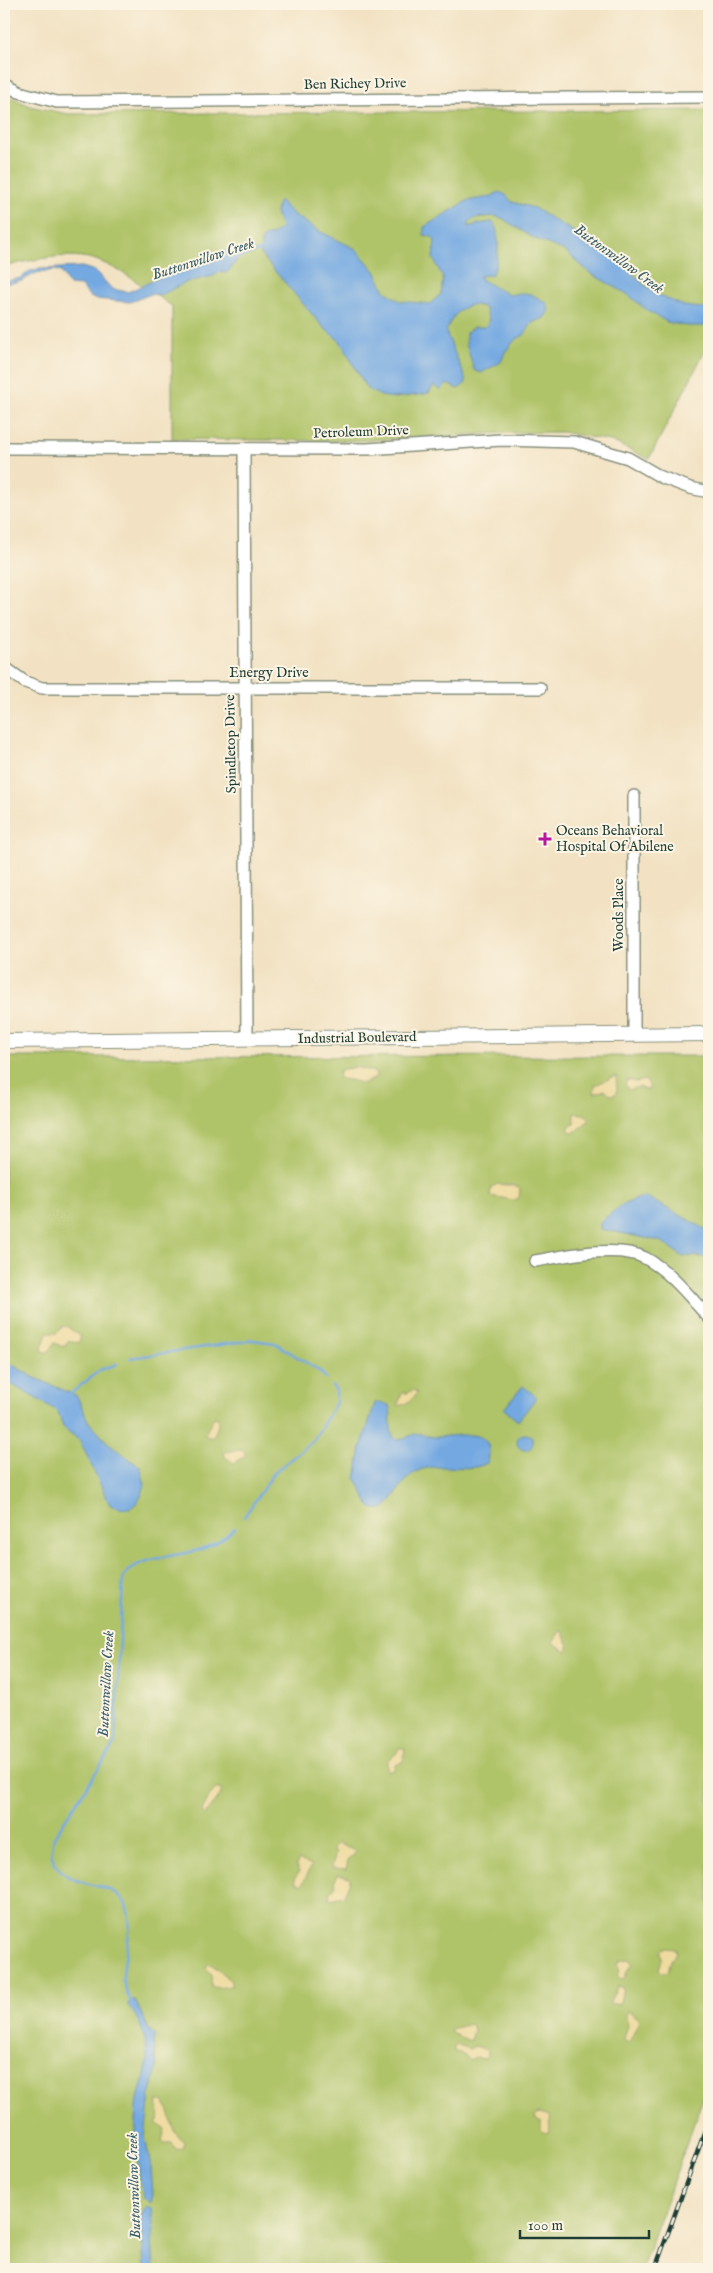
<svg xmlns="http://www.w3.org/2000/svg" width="713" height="2273" font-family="'IM FELL English',serif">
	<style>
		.green { fill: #afc367; stroke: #67804e }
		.sand { fill: #eeda9e; stroke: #868c69 }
		.water { fill: #73a8e1; stroke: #49728a }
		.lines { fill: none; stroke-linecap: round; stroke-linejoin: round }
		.stream { stroke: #73a8e1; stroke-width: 2.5 }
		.minor-casing { stroke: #88907c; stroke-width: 14 }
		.major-casing { stroke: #88907c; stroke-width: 16 }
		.minor { stroke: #fff; stroke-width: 11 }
		.major { stroke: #fff; stroke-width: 14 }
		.rail-casing { stroke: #1f3d34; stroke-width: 4.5 }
		.rail { stroke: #fcf5e5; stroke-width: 2.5; stroke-dasharray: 8; stroke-linecap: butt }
		.poi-dot { fill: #b5179e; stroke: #fcf5e5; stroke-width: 2 }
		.labels { text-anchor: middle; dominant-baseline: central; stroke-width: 4; stroke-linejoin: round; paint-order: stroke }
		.street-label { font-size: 14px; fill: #1f3d34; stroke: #fcf5e5 }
		.poi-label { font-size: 14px; fill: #1f3d34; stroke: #fcf5e5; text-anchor: start }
		.water-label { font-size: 15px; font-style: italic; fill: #385d68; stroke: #fcf5e5 }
	</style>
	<rect width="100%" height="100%" fill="#fcf5e5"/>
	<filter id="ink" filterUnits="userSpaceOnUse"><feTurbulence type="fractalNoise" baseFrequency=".02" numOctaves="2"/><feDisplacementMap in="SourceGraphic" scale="10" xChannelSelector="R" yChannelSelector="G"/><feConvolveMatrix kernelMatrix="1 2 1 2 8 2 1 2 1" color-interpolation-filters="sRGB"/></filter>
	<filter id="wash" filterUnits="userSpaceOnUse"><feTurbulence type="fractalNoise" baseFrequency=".0096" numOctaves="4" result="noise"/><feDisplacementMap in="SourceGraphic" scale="20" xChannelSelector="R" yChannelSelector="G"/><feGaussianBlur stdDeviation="1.12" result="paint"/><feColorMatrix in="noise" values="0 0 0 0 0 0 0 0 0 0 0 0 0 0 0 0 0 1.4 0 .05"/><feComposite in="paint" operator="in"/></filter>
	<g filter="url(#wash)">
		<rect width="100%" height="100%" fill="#f2e2c3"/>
		<g class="green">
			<path d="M4,94L30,106L68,114L709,110V343L649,459L611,441L562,432L502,433L354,441L172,439V306C148,290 124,270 96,260C69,251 31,260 4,267Z"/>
			<path d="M709,1056V2081L642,2269H4V1057Z"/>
		</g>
		<g class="sand">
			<path d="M355,1067L374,1072L376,1075L375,1078L361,1084C353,1078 345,1082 338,1077L340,1070Z"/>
			<path d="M616,1076L617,1092L616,1094L611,1095L606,1090L594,1093L595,1085Z"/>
			<path d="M627,1080L636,1082L645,1080L650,1087L646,1090L639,1087L629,1090L625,1085Z"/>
			<path d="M574,1113L584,1114L591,1119L573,1133L568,1130L570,1126L575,1124Z"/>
			<path d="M497,1184L517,1186L520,1189L519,1198L514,1200L490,1196L491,1188Z"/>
			<path d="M63,1326H66L80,1336V1341L75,1343L69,1340L63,1347L55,1343L48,1352H44L42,1348L47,1333H57Z"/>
			<path d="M413,1390L417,1393C415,1398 403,1407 398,1405L402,1393H408Z"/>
			<path d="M214,1417L218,1418V1426L213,1437H207L205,1434Z"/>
			<path d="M242,1450L245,1452V1456L234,1463L225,1457L224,1452Z"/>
			<path d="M560,1631H563L565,1639L569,1645L567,1651L553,1643Z"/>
			<path d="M399,1748H405L403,1762L395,1764L394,1770L387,1771V1760L396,1754Z"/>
			<path d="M215,1789H221V1794L204,1816L202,1811C203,1807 212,1793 215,1789Z"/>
			<path d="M337,1843L355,1851L354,1855L348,1860L346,1869L333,1868L332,1866L336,1854L333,1848Z"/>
			<path d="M299,1860L312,1865L302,1885L295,1882V1877L299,1872L296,1865Z"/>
			<path d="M338,1874L350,1877V1881L344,1896L330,1899L329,1892L336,1886L335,1881Z"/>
			<path d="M664,1948L676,1949L677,1952L671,1960L668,1971L663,1973L659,1969L662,1959L661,1951Z"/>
			<path d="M628,1959L633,1964L627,1971L625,1978L621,1979L618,1976L620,1970L617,1964L619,1961Z"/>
			<path d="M209,1963C218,1968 223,1975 231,1981V1986L218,1988L211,1986L212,1974L206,1968Z"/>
			<path d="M618,1986L623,1988L620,2003L609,2004Z"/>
			<path d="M628,2011L637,2017L639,2021L630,2041L627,2043L624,2039L627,2028L626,2014Z"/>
			<path d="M471,2024L473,2030L470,2041L451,2033V2029C454,2028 467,2025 471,2024Z"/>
			<path d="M456,2044L468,2049L475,2046L488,2050V2054L484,2059L476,2057L469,2060L463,2054L453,2051Z"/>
			<path d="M158,2101H163L169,2111L174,2131L184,2143L182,2148L177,2150L172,2143H165L162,2141L165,2129L156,2123L160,2117L157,2107Z"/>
			<path d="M540,2113L549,2116L550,2132L547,2133L541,2131V2122L535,2118L536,2114Z"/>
		</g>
		<g class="water">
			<path d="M499,192L506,195L512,202L534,208L617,258L642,283L660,296L684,306L709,309V326H686L667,322L648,311L627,294L590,273L565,251L533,238L502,218L494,216L476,218L469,222V227L477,224L493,222C501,232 499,266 491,275L480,276V279L509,295L521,293L531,294L547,303L549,311L544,318L532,323L524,335L515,340L505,352L501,362L481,373L474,370L466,343V333L473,327H485L487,325L489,320L485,308C466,298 451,316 446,332L464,375L466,383L458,389L447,384L441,390L433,386L430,392L425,394L394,398L381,396L367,389L340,341L324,328L261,255V242L264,237L272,235L281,228L276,214L278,201H280L293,214L319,231L356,249L375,271L385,291L400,301L430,304L441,294L443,278L433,258L435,241L432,237L424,235V227L467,201L490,197Z"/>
			<path d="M226,251L235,253L237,260L230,270L225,273L219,272L214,276L187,282L161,295L151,294L130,302L95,299L90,297L81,286L69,285L61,272L55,270L36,273L22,281L4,284L6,281L21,278L30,271L40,269L82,267L95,271L112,289L128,292L172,272L196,265L208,263L217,255Z"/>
			<path d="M646,1197L709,1231V1257L682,1256L660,1241L600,1229V1223C612,1211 629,1199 646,1197Z"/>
			<path d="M4,1360L33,1377L77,1396L88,1421L106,1441L140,1467L145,1484C140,1505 131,1514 110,1505L80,1441L63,1427L59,1414L54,1409L4,1380Z"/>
			<path d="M523,1386L537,1397L518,1421L504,1409Z"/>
			<path d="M379,1402L389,1405C393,1416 388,1427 394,1438C406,1442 405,1436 416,1434C423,1433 428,1437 435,1437C458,1437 496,1424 488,1462C472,1475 436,1460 416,1472C404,1479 395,1496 386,1507C380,1510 376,1510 370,1507L356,1479L361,1447L375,1403Z"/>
			<circle cx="525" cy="1442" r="8"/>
			<path d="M131,2000H135L149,2030L156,2036L154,2042L157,2068L150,2096L145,2137L151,2168L153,2194L151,2204L143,2198C138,2168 134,2138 137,2107C138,2093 144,2082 146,2070C150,2048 142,2022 128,2005Z"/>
			<path d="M146,2207L152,2209L154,2223L152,2239L154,2269H144L141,2216Z"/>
		</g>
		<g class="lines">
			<g class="stream">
				<path d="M234,259L262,250"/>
				<path d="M130,1358L253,1340L275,1343L318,1370L326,1378"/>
				<path d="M69,1395L100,1370L117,1364"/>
				<path d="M244,1517L274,1473L313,1441L336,1403V1390L332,1386"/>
				<path d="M131,2002C129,1996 124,1987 123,1981C122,1956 137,1924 124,1901C110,1879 62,1891 52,1856C51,1851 53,1843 54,1837L115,1743L123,1579C131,1557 175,1557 195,1551C210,1547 224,1539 235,1528"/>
			</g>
		</g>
	</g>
	<g filter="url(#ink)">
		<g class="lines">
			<defs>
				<g id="minor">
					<path d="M4,84L19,92L57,102L709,97"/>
					<path d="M4,448L367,449L501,440L574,442L628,458L661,477L690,488L709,492"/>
					<path d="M244,449L247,1039"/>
					<path d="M4,667L25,682L42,688H540"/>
					<path d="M634,796V1034"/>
					<path d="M535,1261C565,1256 618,1244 645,1258C670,1271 691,1298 709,1318"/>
				</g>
				<path id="major" d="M4,1041L709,1034"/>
			</defs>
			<use href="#minor" class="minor-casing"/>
			<use href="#major" class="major-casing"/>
			<use href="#minor" class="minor"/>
			<use href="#major" class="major"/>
			<defs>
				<path id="rail" d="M655,2269L709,2120"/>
			</defs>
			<use href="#rail" class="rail-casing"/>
			<use href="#rail" class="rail"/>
		</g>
	</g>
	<path class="poi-dot" d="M542.5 831.5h5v5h5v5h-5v5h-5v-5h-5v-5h5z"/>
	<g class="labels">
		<g class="street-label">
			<text transform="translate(355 84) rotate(-1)">Ben Richey Drive</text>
			<text transform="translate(361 432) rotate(-2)">Petroleum Drive</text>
			<text x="269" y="673">Energy Drive</text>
			<text transform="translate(231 744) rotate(-91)">Spindletop Drive</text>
			<text transform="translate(619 915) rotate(-90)">Woods Place</text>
			<text transform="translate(357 1038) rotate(-1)">Industrial Boulevard</text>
		</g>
		<g class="poi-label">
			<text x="556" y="831">Oceans Behavioral<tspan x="556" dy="16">Hospital Of Abilene</tspan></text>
		</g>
		<g class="water-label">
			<text transform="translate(203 259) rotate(-18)">Buttonwillow Creek</text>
			<text transform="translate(619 259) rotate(36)">Buttonwillow Creek</text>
			<text transform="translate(106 1684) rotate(-87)">Buttonwillow Creek</text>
			<text transform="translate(134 2186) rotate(-92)">Buttonwillow Creek</text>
		</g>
	</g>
	<rect width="713" height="2273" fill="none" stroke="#fcf5e5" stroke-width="20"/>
	<path d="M520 2230v8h129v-8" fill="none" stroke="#1f3d34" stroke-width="2.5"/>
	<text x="528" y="2230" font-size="15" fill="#1f3d34" stroke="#fcf5e5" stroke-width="4" paint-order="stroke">100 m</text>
</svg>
